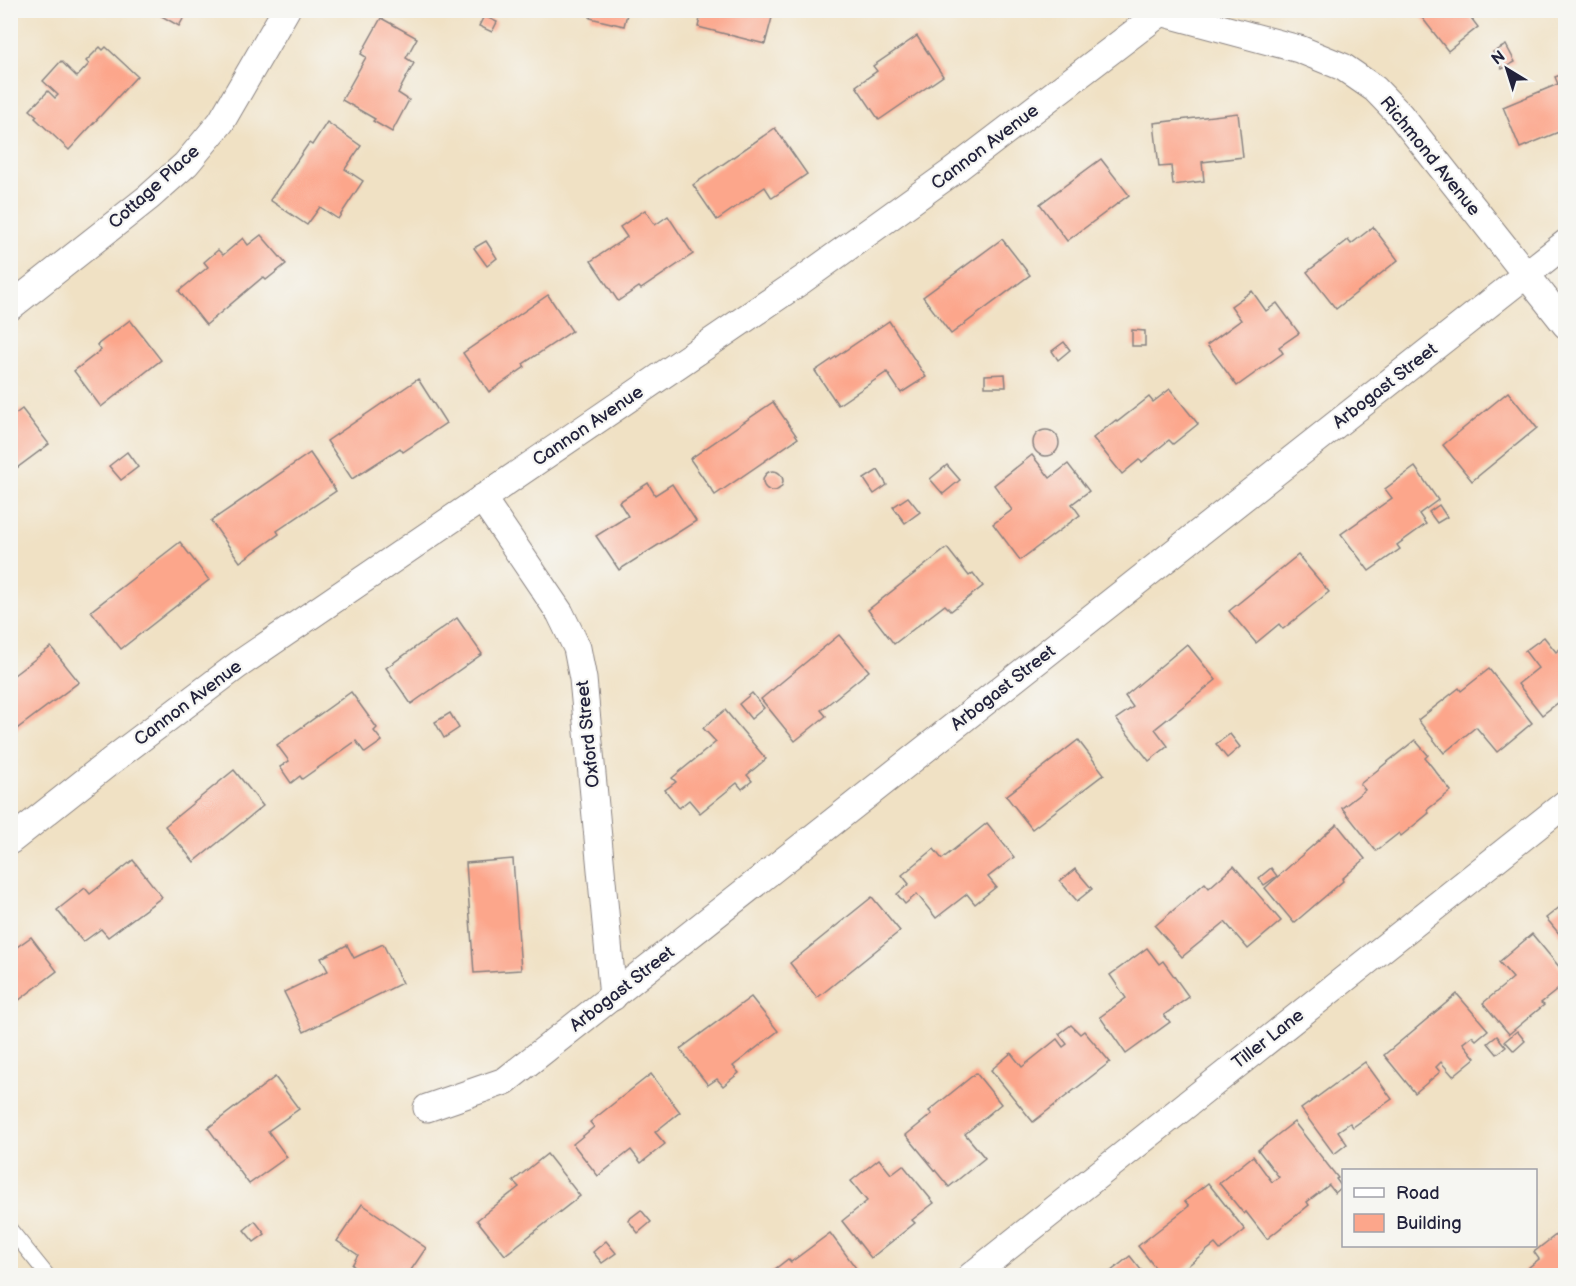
<svg xmlns="http://www.w3.org/2000/svg" width="1576" height="1286" font-family="'Balsamiq Sans',sans-serif">
	<style>
		.building { fill: #fca68b }
		.lines { fill: none; stroke-linecap: round; stroke-linejoin: round }
		.lane-casing { stroke: #898280; stroke-width: 16 }
		.street-casing { stroke: #898280; stroke-width: 29 }
		.lane { stroke: #fff; stroke-width: 14 }
		.street { stroke: #fff; stroke-width: 27 }
		.labels { text-anchor: middle; dominant-baseline: central; stroke-width: 4.5; stroke-linejoin: round; paint-order: stroke }
		.street-label { font-size: 18px; fill: #22223b; stroke: #f6f6f2 }
	</style>
	<rect width="100%" height="100%" fill="#f6f6f2"/>
	<filter id="ink" filterUnits="userSpaceOnUse"><feTurbulence type="fractalNoise" baseFrequency=".0167" numOctaves="2"/><feDisplacementMap in="SourceGraphic" scale="12" xChannelSelector="R" yChannelSelector="G"/><feConvolveMatrix kernelMatrix="1 2 1 2 8 2 1 2 1" color-interpolation-filters="sRGB"/></filter>
	<filter id="wash" filterUnits="userSpaceOnUse"><feTurbulence type="fractalNoise" baseFrequency=".008" numOctaves="4" result="noise"/><feDisplacementMap in="SourceGraphic" scale="24" xChannelSelector="R" yChannelSelector="G"/><feGaussianBlur stdDeviation="1.35" result="paint"/><feColorMatrix in="noise" values="0 0 0 0 0 0 0 0 0 0 0 0 0 0 0 0 0 1.4 0 .05"/><feComposite in="paint" operator="in"/></filter>
	<g filter="url(#wash)">
		<rect width="100%" height="100%" fill="#f0e1c4"/>
		<g id="blocks">
			<g class="building">
				<path d="M151,10H188L179,26Z"/>
				<path d="M592,10H628L624,26L590,18Z"/>
				<path d="M702,10H774L765,44L698,27Z"/>
				<path d="M1416,10H1465L1478,27L1448,51Z"/>
				<path d="M484,16L497,22L492,32L479,26Z"/>
				<path d="M381,18L417,38L406,58L414,63L398,93L409,100L392,132L373,121L375,119L342,100L366,57L361,54Z"/>
				<path d="M917,36L943,76L879,120L856,86L877,71L873,66Z"/>
				<path d="M1506,45L1515,62L1502,69L1493,52Z"/>
				<path d="M100,47L103,50L106,47L137,76L69,150L35,118L37,116L30,110L48,91L55,98L58,95L43,81L61,61L77,77L89,64L86,61Z"/>
				<path d="M1566,73V129L1520,148L1503,107L1558,84L1555,77Z"/>
				<path d="M1238,113L1243,157L1202,162L1204,181L1173,185L1171,166L1159,167L1154,123Z"/>
				<path d="M327,122L361,146L345,169L363,181L338,219L320,207L307,225L270,200L309,143L312,145Z"/>
				<path d="M775,128L807,174L772,198L765,187L717,220L693,185Z"/>
				<path d="M1101,159L1129,195L1067,241L1040,204Z"/>
				<path d="M645,210L655,225L668,216L693,254L641,289L639,287L618,301L591,261L627,237L620,227Z"/>
				<path d="M1373,227L1398,260L1336,309L1307,272L1348,240L1351,244Z"/>
				<path d="M261,235L286,264L266,280L263,277L206,325L179,291L208,267L204,262L218,250L223,255L243,238L248,245Z"/>
				<path d="M1002,239L1030,275L951,334L923,297Z"/>
				<path d="M486,241L497,258L487,266L474,248Z"/>
				<path d="M1252,291L1266,311L1277,303L1299,333L1279,347L1283,353L1237,386L1207,345L1241,320L1231,306Z"/>
				<path d="M548,295L572,331L523,364L525,367L489,392L463,353Z"/>
				<path d="M130,320L161,360L101,407L74,371L101,350L97,345Z"/>
				<path d="M889,321L926,377L901,393L887,372L838,405L815,371Z"/>
				<path d="M1132,330L1145,331V346H1132Z"/>
				<path d="M1064,342L1070,350L1058,360L1052,351Z"/>
				<path d="M1005,374L1006,387H985V375Z"/>
				<path d="M418,379L446,423L403,452L400,448L352,479L327,441Z"/>
				<path d="M1170,389L1198,424L1173,444L1169,440L1142,462L1139,460L1122,474L1093,438L1116,420L1117,422L1149,397L1153,402Z"/>
				<path d="M1508,392L1537,428L1472,481L1443,445Z"/>
				<path d="M773,402L798,438L715,495L690,459Z"/>
				<path d="M22,409L49,444L10,473V418Z"/>
				<circle cx="1046" cy="443" r="13"/>
				<path d="M127,452L138,467L121,480L109,466Z"/>
				<path d="M310,453L336,491L277,531L279,534L240,562L211,521Z"/>
				<path d="M1032,455L1050,478L1068,464L1089,491L1072,504L1080,515L1020,560L993,524L1012,510L994,485Z"/>
				<path d="M947,465L960,480L943,494L930,479Z"/>
				<path d="M1415,467L1438,500L1419,514L1426,524L1397,545L1400,549L1369,571L1341,534L1392,498L1385,489Z"/>
				<path d="M878,470L887,485L874,494L864,479Z"/>
				<circle cx="773" cy="481" r="10"/>
				<path d="M648,483L655,495L672,484L696,521L619,570L596,536L628,516L619,502Z"/>
				<path d="M908,497L920,512L905,523L893,507Z"/>
				<path d="M1439,505L1447,517L1437,523L1429,512Z"/>
				<path d="M180,542L209,580L121,649L91,611Z"/>
				<path d="M947,548L969,576L973,573L983,586L951,611L945,605L894,644L868,610Z"/>
				<path d="M1298,555L1329,592L1283,629L1279,624L1256,643L1229,611Z"/>
				<path d="M457,618L482,654L411,704L386,668Z"/>
				<path d="M839,635L869,671L821,710L826,716L795,741L761,699Z"/>
				<path d="M1544,637L1556,652L1566,644V702L1563,699L1542,715L1518,684L1538,668L1525,651Z"/>
				<path d="M1187,644L1216,680L1155,729L1168,746L1149,761L1116,719L1133,707L1125,696Z"/>
				<path d="M51,647L79,682L10,734V678Z"/>
				<path d="M1489,669L1532,723L1497,752L1476,727L1444,753L1418,720L1459,688L1461,691Z"/>
				<path d="M351,692L377,728L374,731L382,741L365,753L356,741L302,779L300,776L291,783L280,767L289,761L277,745Z"/>
				<path d="M752,693L764,708L751,719L739,704Z"/>
				<path d="M725,710L766,759L747,775L752,781L742,789L737,783L700,813L689,800L679,808L665,790L676,782L672,778L716,742L703,728Z"/>
				<path d="M450,713L459,728L444,738L435,722Z"/>
				<path d="M1230,734L1240,747L1227,758L1216,744Z"/>
				<path d="M1078,740L1104,774L1032,829L1006,796Z"/>
				<path d="M1415,740L1428,755L1425,758L1451,791L1427,810L1429,813L1401,836L1399,833L1376,851L1342,808L1365,790L1360,784Z"/>
				<path d="M234,770L263,806L194,862L165,826Z"/>
				<path d="M987,823L1014,857L988,877L996,887L975,904L967,894L936,918L917,894L905,904L897,894L909,884L902,875L934,849L942,859Z"/>
				<path d="M1337,824L1365,859L1342,879L1343,881L1294,923L1265,888Z"/>
				<path d="M513,859L521,970L474,973L466,863Z"/>
				<path d="M133,860L162,897L108,937L101,929L83,942L57,910L85,888L90,894Z"/>
				<path d="M1234,866L1281,921L1248,949L1225,922L1182,957L1155,926L1205,883L1209,888Z"/>
				<path d="M1271,868L1277,876L1264,885L1259,878Z"/>
				<path d="M1075,869L1092,889L1077,901L1060,881Z"/>
				<path d="M872,897L900,931L817,998L790,963Z"/>
				<path d="M1566,902V942L1546,918Z"/>
				<path d="M1532,934L1566,975V983L1541,1003L1544,1005L1509,1034L1483,1003L1513,978L1499,962Z"/>
				<path d="M31,937L57,971L10,1007V952Z"/>
				<path d="M383,944L402,983L304,1032L284,992L328,971L321,958L347,945L354,958Z"/>
				<path d="M1147,948L1159,964L1163,961L1189,997L1164,1015L1170,1022L1126,1054L1100,1017L1126,998L1110,975Z"/>
				<path d="M1457,994L1488,1030L1476,1040L1472,1036L1463,1043L1475,1058L1453,1076L1441,1062L1436,1067L1440,1072L1415,1093L1384,1055Z"/>
				<path d="M751,997L778,1031L733,1066L739,1073L723,1086L717,1079L708,1085L680,1049Z"/>
				<path d="M1071,1025L1080,1034L1084,1031L1110,1062L1033,1122L991,1070L1011,1053L1022,1067L1057,1039L1063,1047L1067,1044L1059,1034Z"/>
				<path d="M1517,1031L1525,1041L1514,1051L1505,1041Z"/>
				<path d="M1497,1036L1506,1047L1497,1054L1488,1043Z"/>
				<path d="M1365,1062L1392,1099L1353,1127L1350,1123L1338,1131L1347,1144L1334,1154L1301,1109Z"/>
				<path d="M976,1073L1001,1104L965,1134L985,1158L949,1187L906,1135L932,1114L929,1111Z"/>
				<path d="M651,1074L680,1112L655,1132L665,1144L641,1163L631,1150L598,1176L573,1144L594,1127L590,1122Z"/>
				<path d="M275,1077L299,1109L268,1131L287,1157L249,1184L208,1128Z"/>
				<path d="M1294,1122L1338,1178L1336,1179L1342,1187L1335,1193L1329,1185L1307,1202L1309,1205L1267,1239L1246,1212L1244,1214L1219,1183L1253,1156L1272,1182L1279,1177L1258,1150Z"/>
				<path d="M547,1154L580,1196L505,1255L477,1220L519,1187L513,1181Z"/>
				<path d="M879,1159L891,1174L903,1165L934,1203L912,1220L915,1223L871,1258L842,1221L867,1201L851,1181Z"/>
				<path d="M1208,1183L1245,1230L1220,1250L1215,1244L1175,1276H1162L1138,1246L1189,1206L1185,1201Z"/>
				<path d="M362,1204L426,1248L407,1276H384L381,1273L379,1276H368L352,1265L358,1255L337,1241Z"/>
				<path d="M641,1210L651,1222L638,1233L628,1220Z"/>
				<path d="M255,1221L265,1234L254,1242L244,1230Z"/>
				<path d="M1566,1227V1276H1518L1539,1259L1534,1252Z"/>
				<path d="M830,1233L856,1268L846,1276H766L788,1259L791,1262Z"/>
				<path d="M606,1241L616,1253L602,1263L593,1252Z"/>
				<path d="M1130,1256L1146,1276H1105Z"/>
			</g>
		</g>
	</g>
	<g filter="url(#ink)">
		<use href="#blocks" fill-opacity="0" stroke="#898280" stroke-width="1.5"/>
		<g class="lines">
			<defs>
				<path id="lane" d="M10,1229L48,1276"/>
				<g id="street">
					<path d="M1153,10L1299,49L1343,67L1375,89L1400,115L1566,325"/>
					<path d="M10,307L149,197L186,164L221,122L286,10"/>
					<path d="M482,498L560,613L577,648L583,679L613,997"/>
					<path d="M10,841L111,761L238,665L802,280L952,172L1164,10"/>
					<path d="M427,1108L505,1081L1566,243"/>
					<path d="M971,1276L1566,803"/>
				</g>
			</defs>
			<use href="#lane" class="lane-casing"/>
			<use href="#street" class="street-casing"/>
			<use href="#lane" class="lane"/>
			<use href="#street" class="street"/>
		</g>
	</g>
	<g class="labels">
		<g class="street-label">
			<text transform="translate(985 147) rotate(-37)">Cannon Avenue</text>
			<text transform="translate(1430 156) rotate(51)">Richmond Avenue</text>
			<text transform="translate(154 187) rotate(-42)">Cottage Place</text>
			<text transform="translate(1385 386) rotate(-38)">Arbogast Street</text>
			<text transform="translate(588 426) rotate(-34)">Cannon Avenue</text>
			<text transform="translate(1003 688) rotate(-38)">Arbogast Street</text>
			<text transform="translate(188 703) rotate(-37)">Cannon Avenue</text>
			<text transform="translate(588 734) rotate(-96)">Oxford Street</text>
			<text transform="translate(622 989) rotate(-38)">Arbogast Street</text>
			<text transform="translate(1268 1039) rotate(-38)">Tiller Lane</text>
		</g>
	</g>
	<rect width="1576" height="1286" fill="none" stroke="#f6f6f2" stroke-width="36"/>
	<rect x="1342" y="1169" width="195" height="78" fill="#f6f6f2" stroke="#a1a1a9" stroke-width="1.5"/>
	<rect x="1354" y="1188" width="30" height="9" fill="#ffffff" stroke="#a1a1a9" stroke-width="1.5"/>
	<text x="1396" y="1199" font-size="18" fill="#22223b">Road</text>
	<rect x="1354" y="1214" width="30" height="18" fill="#fca68b" stroke="#a1a1a9" stroke-width="1.5"/>
	<text x="1396" y="1229" font-size="18" fill="#22223b">Building</text>
	<g transform="translate(1507 69) rotate(322)" stroke="#f6f6f2" stroke-width="4.5" paint-order="stroke">
	<path d="M0-4.5L10 22L0 15L-10 22Z" fill="#22223b"/>
	<text y="-9" font-size="16" font-weight="bold" text-anchor="middle" fill="#22223b">N</text>
	</g>
</svg>
